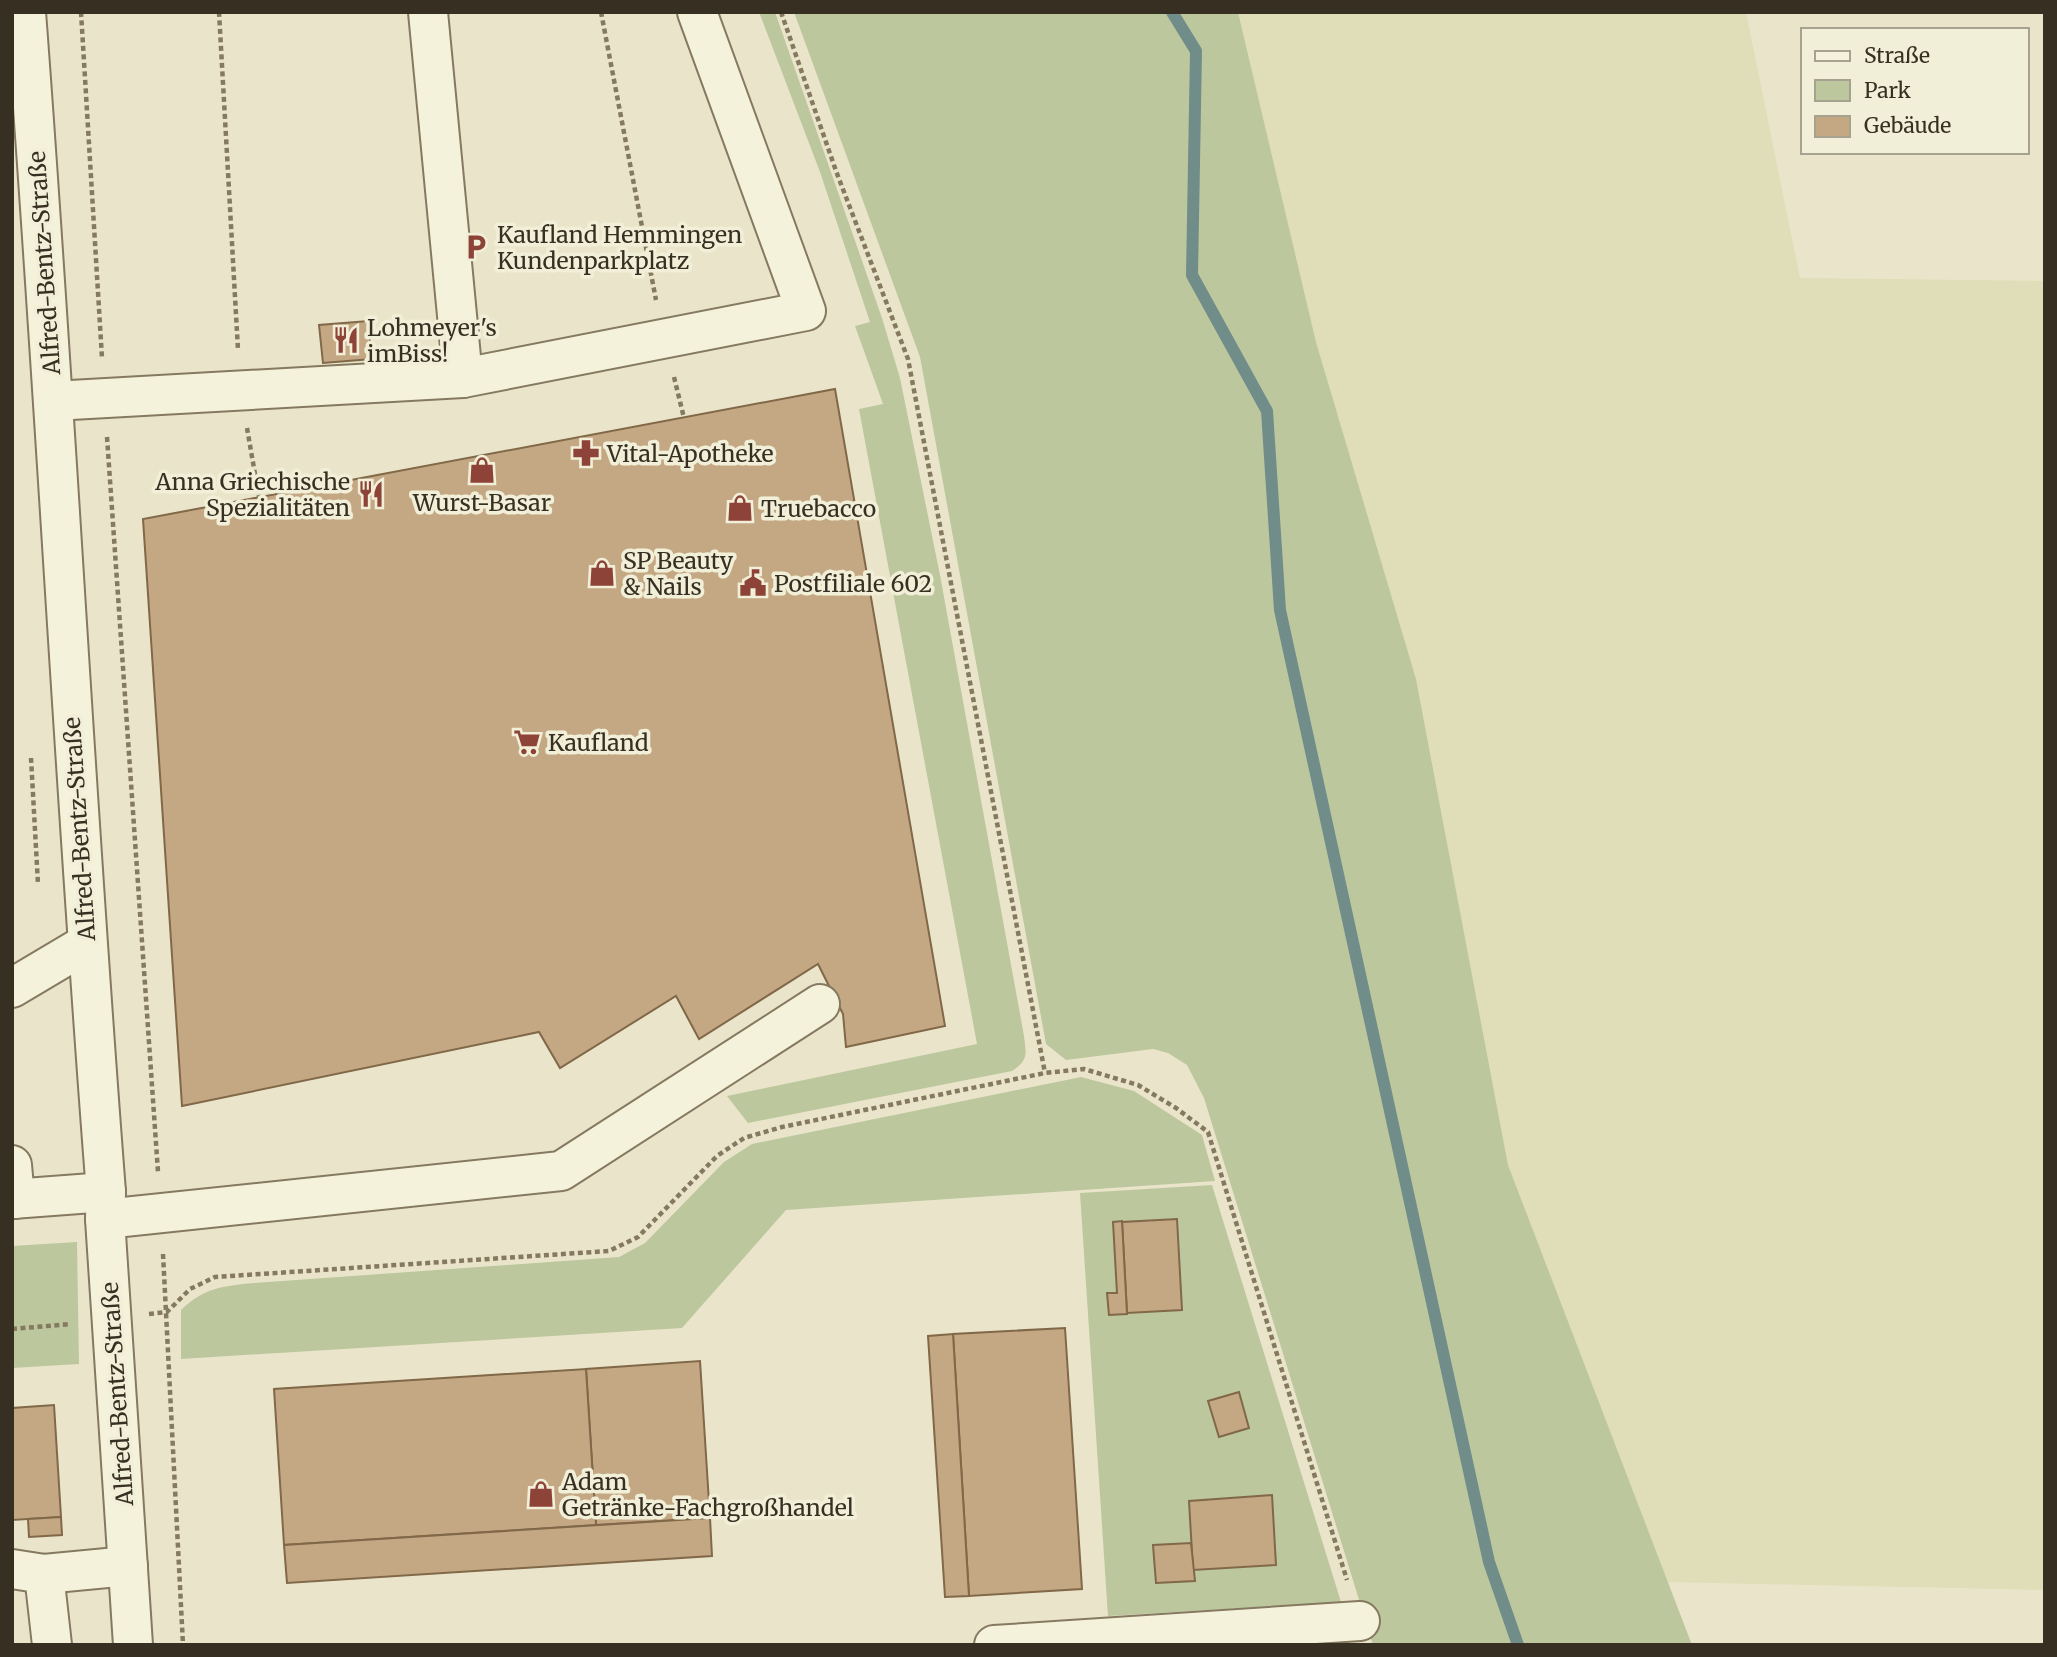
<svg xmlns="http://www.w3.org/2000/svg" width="2057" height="1657" font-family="Merriweather,serif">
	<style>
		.farmland { fill: #dfdeb8 }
		.green { fill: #bcc79e }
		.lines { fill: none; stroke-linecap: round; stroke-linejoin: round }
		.stream { stroke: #718d8a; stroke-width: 12 }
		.building { fill: #c4a884; stroke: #816848; stroke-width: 2 }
		.minor-casing { stroke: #857960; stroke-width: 42 }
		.path { stroke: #857960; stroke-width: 4.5; stroke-dasharray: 5 3.5; stroke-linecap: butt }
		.minor { stroke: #f5f2dc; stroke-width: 38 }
		.labels { text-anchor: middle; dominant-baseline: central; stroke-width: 7; stroke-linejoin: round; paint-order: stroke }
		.poi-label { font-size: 23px; fill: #372f22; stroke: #f2efd8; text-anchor: start }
		.street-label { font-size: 23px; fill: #372f22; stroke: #f2efd8 }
	</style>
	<rect width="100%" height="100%" fill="#eae5ca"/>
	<path class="farmland" d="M1238,12H1746L1800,278L2045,281V1590L1667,1582L1508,1165L1416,679L1316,342Z"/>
	<g class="green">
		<path d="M759,12H775L882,318L900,378L940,575L1024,1036C1026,1054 1029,1060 1012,1071L748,1123L727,1096L977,1044L859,409L883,404L855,326L870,322L820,172Z"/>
		<path d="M794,12H1238L1316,342L1416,679L1508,1165L1692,1645H1373L1204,1098L1187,1065L1168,1053L1153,1049L1066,1060L1046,1044L920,357Z"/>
		<path d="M1081,1077L1134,1091L1202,1135L1215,1181L786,1210L682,1328L181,1359V1310C204,1288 222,1286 254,1283L619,1257L645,1243L724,1162L752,1144Z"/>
		<path d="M1212,1185L1341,1602L1108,1616L1080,1193Z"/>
		<path d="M77,1242L79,1364L12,1368V1246Z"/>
	</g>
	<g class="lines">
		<path class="stream" d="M1172,12L1196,51L1192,275L1267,411L1280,610L1489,1562L1518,1645"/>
	</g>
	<g class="building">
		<path d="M368,321L372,359L323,363L319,325Z"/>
		<path d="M835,389L945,1026L846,1047L843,1014L818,964L699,1039L676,996L560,1068L539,1032L182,1106L143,519Z"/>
		<path d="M1177,1219L1182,1310L1127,1313L1122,1222Z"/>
		<path d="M1122,1221L1127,1314L1109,1315L1107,1293H1117L1113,1222Z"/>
		<path d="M1065,1328L1082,1589L969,1596L953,1334Z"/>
		<path d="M953,1334L969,1596L945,1597L928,1336Z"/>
		<path d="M700,1361L710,1518L596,1525L586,1369Z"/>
		<path d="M586,1369L596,1525L284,1545L274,1389Z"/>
		<path d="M1239,1392L1249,1428L1219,1437L1208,1401Z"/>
		<path d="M54,1405L61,1517L12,1520V1408Z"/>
		<path d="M1272,1495L1276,1565L1193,1570L1189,1501Z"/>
		<path d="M61,1517L62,1535L29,1537L28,1519Z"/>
		<path d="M710,1518L712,1556L287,1583L284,1545Z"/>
		<path d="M1191,1543L1195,1581L1156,1583L1153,1545Z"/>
	</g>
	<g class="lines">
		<defs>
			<g id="minor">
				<path d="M26,12C56,405 75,799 106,1192L105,1219L133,1645"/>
				<path d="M428,12L463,378"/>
				<path d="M53,401L463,378L806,311L697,12"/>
				<path d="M12,988L86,944"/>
				<path d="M12,1165L15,1199"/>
				<path d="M12,1199L106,1192"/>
				<path d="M105,1219L561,1171L820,1004"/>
				<path d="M12,1569L44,1574L128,1566"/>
				<path d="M44,1574L52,1645"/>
				<path d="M994,1645L1360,1621"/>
			</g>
		</defs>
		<use href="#minor" class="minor-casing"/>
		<g class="path">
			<path d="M81,12L102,358"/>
			<path d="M219,12L238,350"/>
			<path d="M601,12L656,300"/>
			<path d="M781,12L836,171L908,359L1045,1073"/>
			<path d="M674,377L684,418"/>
			<path d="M247,428L259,497"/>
			<path d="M107,437L158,1172"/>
			<path d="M31,758L38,884"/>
			<path d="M163,1254L183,1645"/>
			<path d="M149,1314L167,1312L190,1289L215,1277L609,1251L638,1237L717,1156L744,1138L782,1127L1045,1073L1084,1069L1138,1085L1176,1108L1208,1132L1347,1580"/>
			<path d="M12,1329L71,1324"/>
		</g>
		<use href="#minor" class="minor"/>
	</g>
	<defs>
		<symbol id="parking-bare" viewBox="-9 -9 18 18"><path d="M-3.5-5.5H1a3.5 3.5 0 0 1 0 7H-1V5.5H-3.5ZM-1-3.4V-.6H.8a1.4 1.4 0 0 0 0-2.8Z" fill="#8d4337" stroke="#f2efd8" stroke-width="2.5" paint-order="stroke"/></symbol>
		<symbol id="restaurant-bare" viewBox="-9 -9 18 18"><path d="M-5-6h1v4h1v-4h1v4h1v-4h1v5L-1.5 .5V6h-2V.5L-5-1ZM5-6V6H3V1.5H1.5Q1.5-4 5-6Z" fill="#8d4337" stroke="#f2efd8" stroke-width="2.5" paint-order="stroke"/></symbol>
		<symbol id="pharmacy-bare" viewBox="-9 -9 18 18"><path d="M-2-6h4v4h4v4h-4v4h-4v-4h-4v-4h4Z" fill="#8d4337" stroke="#f2efd8" stroke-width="2.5" paint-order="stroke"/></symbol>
		<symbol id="shop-bare" viewBox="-9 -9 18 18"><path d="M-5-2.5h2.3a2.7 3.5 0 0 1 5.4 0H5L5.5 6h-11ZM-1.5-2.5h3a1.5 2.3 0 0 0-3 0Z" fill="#8d4337" stroke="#f2efd8" stroke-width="2.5" paint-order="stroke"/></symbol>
		<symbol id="civic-bare" viewBox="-9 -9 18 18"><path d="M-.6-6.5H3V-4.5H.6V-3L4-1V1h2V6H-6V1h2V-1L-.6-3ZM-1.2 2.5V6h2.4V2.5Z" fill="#8d4337" stroke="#f2efd8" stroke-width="2.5" paint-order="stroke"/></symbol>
		<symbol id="supermarket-bare" viewBox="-9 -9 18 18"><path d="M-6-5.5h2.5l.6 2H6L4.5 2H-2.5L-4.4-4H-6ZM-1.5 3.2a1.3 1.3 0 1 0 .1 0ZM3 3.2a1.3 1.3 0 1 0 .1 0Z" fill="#8d4337" stroke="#f2efd8" stroke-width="2.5" paint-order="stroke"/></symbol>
	</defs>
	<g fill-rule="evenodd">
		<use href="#parking-bare" x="457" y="228" width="38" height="38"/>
		<use href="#restaurant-bare" x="327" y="321" width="38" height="38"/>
		<use href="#pharmacy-bare" x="567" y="434" width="38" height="38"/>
		<use href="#shop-bare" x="463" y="451" width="38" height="38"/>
		<use href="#restaurant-bare" x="352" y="475" width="38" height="38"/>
		<use href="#shop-bare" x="721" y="489" width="38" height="38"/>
		<use href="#shop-bare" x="583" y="554" width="38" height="38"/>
		<use href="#civic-bare" x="734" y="564" width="38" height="38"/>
		<use href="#supermarket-bare" x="508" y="723" width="38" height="38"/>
		<use href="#shop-bare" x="522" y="1475" width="38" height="38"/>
	</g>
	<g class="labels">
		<g class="poi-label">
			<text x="497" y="234">Kaufland Hemmingen<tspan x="497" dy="26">Kundenparkplatz</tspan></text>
			<text x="367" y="327">Lohmeyer's<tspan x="367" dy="26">imBiss!</tspan></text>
			<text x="607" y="453">Vital-Apotheke</text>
			<text x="350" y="481" text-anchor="end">Anna Griechische<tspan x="350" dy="26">Spezialitäten</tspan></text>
			<text x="482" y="502" text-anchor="middle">Wurst-Basar</text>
			<text x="761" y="508">Truebacco</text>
			<text x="623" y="560">SP Beauty<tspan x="623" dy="26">&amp; Nails</tspan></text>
			<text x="774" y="583">Postfiliale 602</text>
			<text x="548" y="742">Kaufland</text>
			<text x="562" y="1481">Adam<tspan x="562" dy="26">Getränke-Fachgroßhandel</tspan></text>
		</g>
		<g class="street-label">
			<text transform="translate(44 263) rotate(-94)">Alfred-Bentz-Straße</text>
			<text transform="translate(79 829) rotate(-94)">Alfred-Bentz-Straße</text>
			<text transform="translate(117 1394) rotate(-94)">Alfred-Bentz-Straße</text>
		</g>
	</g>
	<rect width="2057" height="1657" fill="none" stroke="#372f22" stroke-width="28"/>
	<rect x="1801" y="28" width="228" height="126" fill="#f2efd8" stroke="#a7a28f" stroke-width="2"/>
	<rect x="1815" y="51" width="35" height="10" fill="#f5f2dc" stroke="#a7a28f" stroke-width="2"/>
	<text x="1864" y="63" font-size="21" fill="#372f22">Straße</text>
	<rect x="1815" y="80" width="35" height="21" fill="#bcc79e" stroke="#a7a28f" stroke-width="2"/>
	<text x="1864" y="98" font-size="21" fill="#372f22">Park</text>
	<rect x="1815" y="116" width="35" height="21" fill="#c4a884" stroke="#a7a28f" stroke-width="2"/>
	<text x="1864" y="133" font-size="21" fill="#372f22">Gebäude</text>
</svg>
